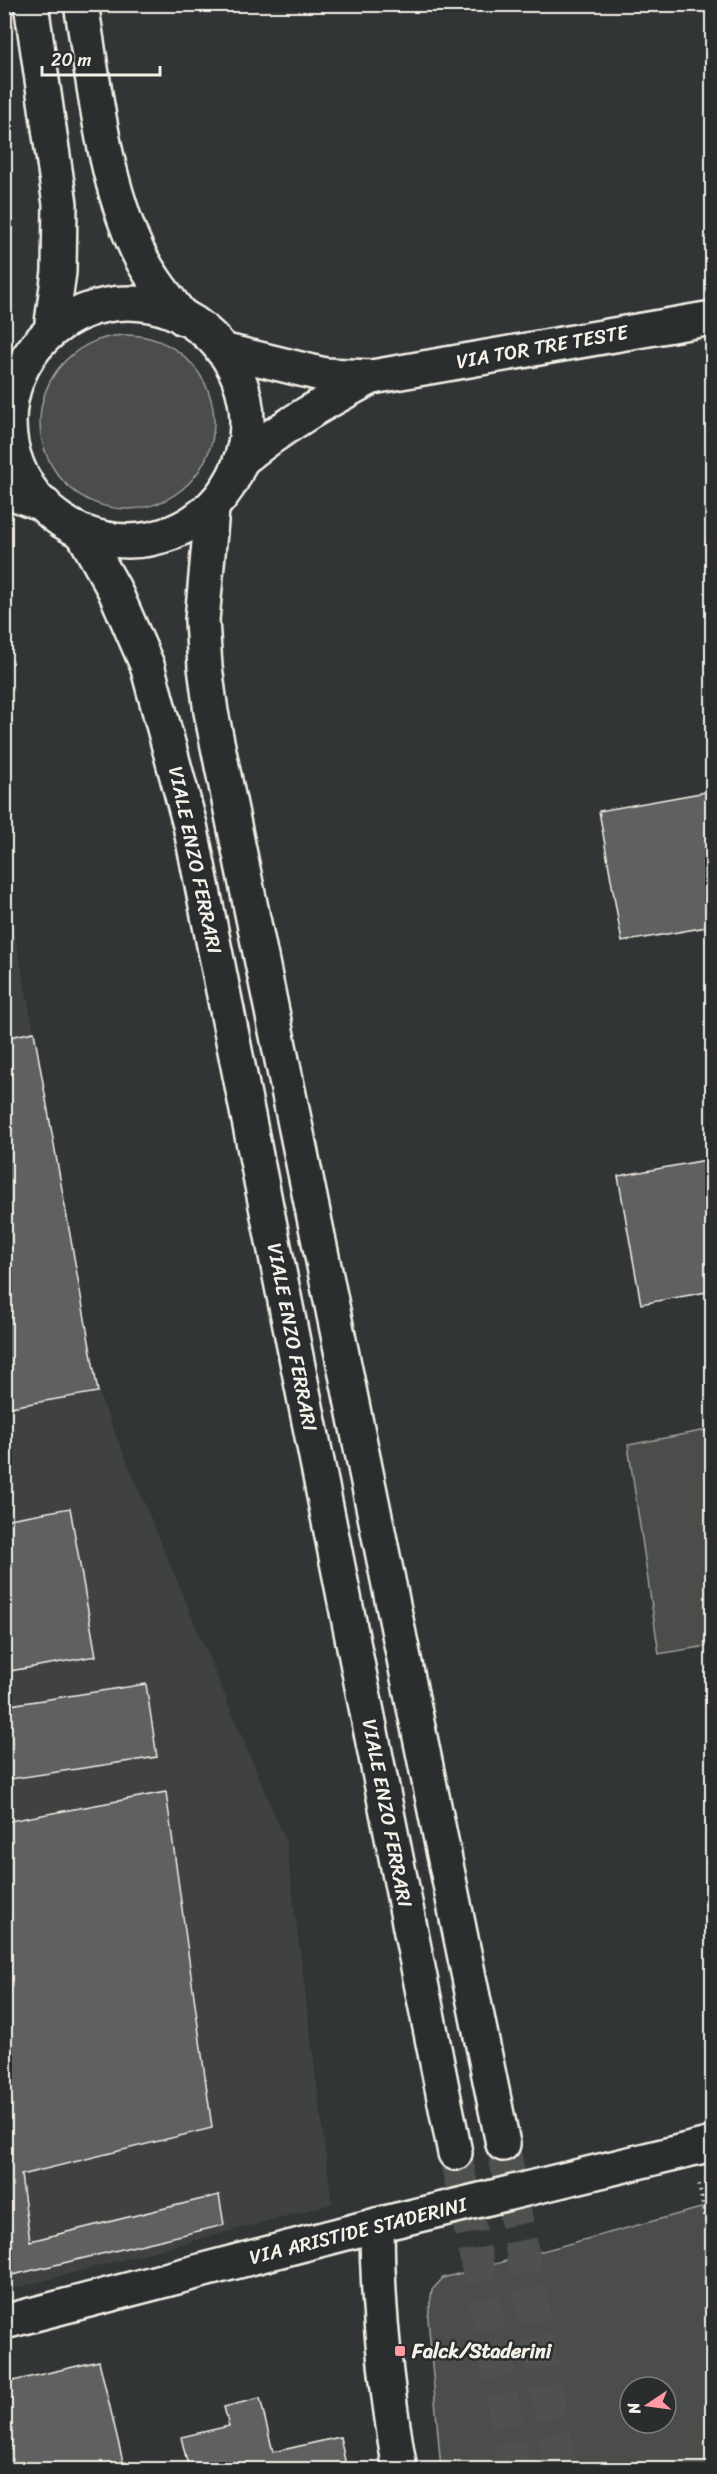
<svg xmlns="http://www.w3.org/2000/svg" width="717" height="2474" font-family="Sriracha,sans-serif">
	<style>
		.built { fill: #404242 }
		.green { fill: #4b4d4c; stroke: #a09f9a; stroke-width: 1.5; fill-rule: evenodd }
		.building { fill: #5f605f; stroke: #f4f1e8; stroke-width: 1.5 }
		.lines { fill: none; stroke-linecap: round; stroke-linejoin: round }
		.major-tunnel { stroke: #4f5150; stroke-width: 33; stroke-dasharray: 33 16; stroke-linecap: butt }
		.minor-casing { stroke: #f4f1e8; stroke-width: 38 }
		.major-casing { stroke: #f4f1e8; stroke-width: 38 }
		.path { stroke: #f4f1e8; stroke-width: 4; stroke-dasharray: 1.5 4.5; stroke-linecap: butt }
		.minor { stroke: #2a2d2e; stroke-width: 33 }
		.major { stroke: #2a2d2e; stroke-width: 33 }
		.poi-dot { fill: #ff9aa2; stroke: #2a2d2e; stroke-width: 2 }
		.labels { text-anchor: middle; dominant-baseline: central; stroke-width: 5; stroke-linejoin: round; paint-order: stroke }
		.street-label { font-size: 20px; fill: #f4f1e8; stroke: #2a2d2e }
		.poi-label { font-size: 20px; font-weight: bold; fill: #f4f1e8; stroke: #2a2d2e; text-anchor: start }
	</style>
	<rect width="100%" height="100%" fill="#323535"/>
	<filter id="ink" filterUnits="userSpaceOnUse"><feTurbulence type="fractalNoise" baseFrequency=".0167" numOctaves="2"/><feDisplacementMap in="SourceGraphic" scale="12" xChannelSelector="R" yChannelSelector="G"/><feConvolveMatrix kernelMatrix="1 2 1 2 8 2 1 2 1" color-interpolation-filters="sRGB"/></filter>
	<g filter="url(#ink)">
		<path class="built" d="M4,882L34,1032L98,1392L286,1842L332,2204L5,2291Z"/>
		<g class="green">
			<circle cx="127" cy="422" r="87"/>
			<path d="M712,1429V1645L659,1654L628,1445Z"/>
			<path d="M712,2205V2469H441L428,2318L432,2290L443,2278ZM630,2387H666V2423H630Z"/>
		</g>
		<g class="building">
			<path d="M712,791V926L622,942L599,811Z"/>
			<path d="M34,1032L98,1392L4,1408V1038Z"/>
			<path d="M712,1159V1291L641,1304L618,1176Z"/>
			<path d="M70,1508L96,1656L4,1672V1520Z"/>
			<path d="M146,1684L157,1757L4,1780V1706Z"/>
			<path d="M166,1792L212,2128L21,2175L30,2241L219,2195L224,2225L4,2277V1822Z"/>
			<path d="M99,2361L125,2470H5L4,2383Z"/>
			<path d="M260,2398L273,2452L340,2437L347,2470H189L181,2437L229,2426L224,2407Z"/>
		</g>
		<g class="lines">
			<g class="major-tunnel">
				<path d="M503,2144L561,2470"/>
				<path d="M455,2153L495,2353L514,2470"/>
			</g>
			<defs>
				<g id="minor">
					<path d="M222,350L325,375L372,377L712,318"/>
					<path d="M4,391L15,381"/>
					<path d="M240,461C281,427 325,402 372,377"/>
					<path d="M4,490L45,505"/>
					<path d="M377,2225C377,2308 386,2388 400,2470"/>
					<path d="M4,2322L377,2225L712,2144"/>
				</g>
				<g id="major">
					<path d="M31,4L60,204L59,272L51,330"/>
					<path d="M81,4C95,86 102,174 137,250C149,275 166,296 183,318"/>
					<circle cx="128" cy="422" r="119"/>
					<path d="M212,510L202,620L205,667L211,712L503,2144"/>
					<path d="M84,535L114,589L147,665L190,825L455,2153"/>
				</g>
			</defs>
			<use href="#minor" class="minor-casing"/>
			<use href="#major" class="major-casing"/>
			<path class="path" d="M699,2185L708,2232L712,2282"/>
			<use href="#minor" class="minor"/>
			<use href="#major" class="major"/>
		</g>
	</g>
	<rect class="poi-dot" x="394" y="2345" width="12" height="12" rx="3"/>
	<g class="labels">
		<g class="street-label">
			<text transform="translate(542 347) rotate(-10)">VIA TOR TRE TESTE</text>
			<text transform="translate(195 860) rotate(78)">VIALE ENZO FERRARI</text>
			<text transform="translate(292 1337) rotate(79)">VIALE ENZO FERRARI</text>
			<text transform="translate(387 1813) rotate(79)">VIALE ENZO FERRARI</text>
			<text transform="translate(358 2231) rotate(-14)">VIA ARISTIDE STADERINI</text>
		</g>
		<g class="poi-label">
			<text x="412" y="2351">Falck/Staderini</text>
		</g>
	</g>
	<rect width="717" height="2474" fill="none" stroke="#2a2d2e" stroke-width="24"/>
	<rect x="12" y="12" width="693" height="2450" fill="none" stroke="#f4f1e8" stroke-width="2" filter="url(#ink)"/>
	<g transform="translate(648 2405) rotate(257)"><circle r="28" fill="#2a2d2e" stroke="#7b7b78" stroke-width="1.5"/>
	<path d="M0-4.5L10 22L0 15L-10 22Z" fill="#ff9aa2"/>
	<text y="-9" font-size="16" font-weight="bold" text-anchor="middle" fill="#f4f1e8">N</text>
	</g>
	<path d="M42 66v9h118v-9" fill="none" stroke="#f4f1e8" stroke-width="3"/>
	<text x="51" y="66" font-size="18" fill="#f4f1e8" stroke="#2a2d2e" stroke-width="4.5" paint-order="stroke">20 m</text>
</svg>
